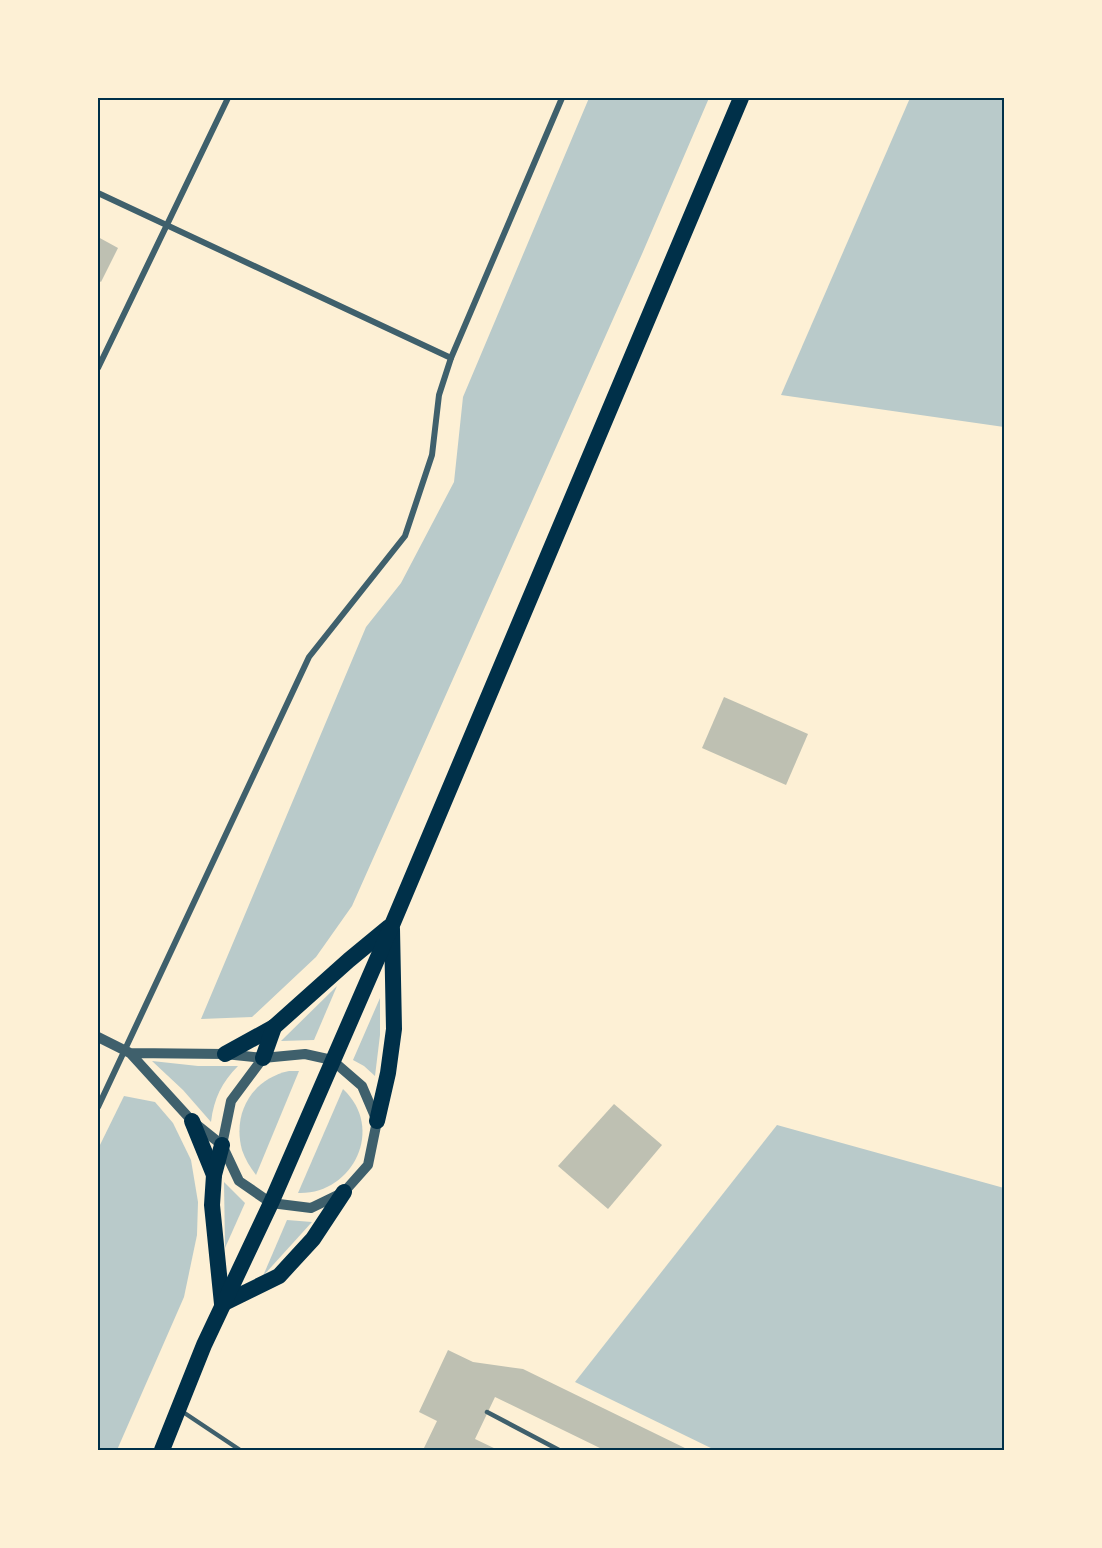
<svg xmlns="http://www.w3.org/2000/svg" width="1102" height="1548" font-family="'IBM Plex Sans',sans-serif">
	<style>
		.green { fill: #b9caca }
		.building { fill: #bec0b2 }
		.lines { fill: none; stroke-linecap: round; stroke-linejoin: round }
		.service { stroke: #3f606c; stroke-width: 4.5 }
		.minor { stroke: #3f606c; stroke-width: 6 }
		.tertiary { stroke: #3f606c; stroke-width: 10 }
		.trunk { stroke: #003049; stroke-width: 16 }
		.neatline { fill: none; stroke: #003049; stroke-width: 2 }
	</style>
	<rect width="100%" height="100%" fill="#fdf0d5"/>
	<g class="green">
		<path d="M589,98H709L642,254L352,906L316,957L252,1017L201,1019L366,627L401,583L454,482L463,397Z"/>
		<path d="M910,98H1004V427L781,395Z"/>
		<path d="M337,986L314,1040L281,1041Z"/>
		<path d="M380,998V1035L375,1076L364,1066L353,1060Z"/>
		<path d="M152,1061L198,1066H238C222,1082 214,1098 211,1122L183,1090Z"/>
		<path d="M289,1071H299L256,1175C250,1167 245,1159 242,1150C232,1113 252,1079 289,1071Z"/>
		<path d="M343,1089C386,1129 352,1195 298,1193Z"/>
		<path d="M124,1096L155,1102L173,1123L191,1160L198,1202L197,1235L184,1297L117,1450H98V1149Z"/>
		<path d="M777,1125L1004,1188V1450H715L575,1382Z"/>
		<path d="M224,1182L245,1203L225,1248Z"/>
		<path d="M287,1220L312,1222L263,1276Z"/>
	</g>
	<g class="building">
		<path d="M98,237L118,248L101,282L98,280Z"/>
		<path d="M724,697L808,734L786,785L702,748Z"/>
		<path d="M614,1104L662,1145L608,1209L558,1166Z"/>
		<path d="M448,1350L473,1362L523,1369L689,1450H604L495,1397L475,1439L498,1450H423L437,1421L419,1412Z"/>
	</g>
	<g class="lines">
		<g class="service">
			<path d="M180,1410L240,1450"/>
			<path d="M487,1412L559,1450"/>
		</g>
		<g class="minor">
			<path d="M98,193L451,358"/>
			<path d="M98,368L228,98"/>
			<path d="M98,1107L309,657L405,536L432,455L439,395L451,358L562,98"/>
		</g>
		<g class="tertiary">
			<path d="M98,1037L130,1053L192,1121L222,1145L239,1181L271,1203L311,1208L344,1192L368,1165L377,1121L362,1086L332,1060L305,1054L263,1058L225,1054L130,1053"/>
			<path d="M222,1145L231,1101L263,1058"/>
		</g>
		<g class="trunk">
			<path d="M225,1054L274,1027"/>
			<path d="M263,1058L274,1027L349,960L389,927"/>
			<path d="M192,1121L214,1175"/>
			<path d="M377,1121L388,1073L394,1029L392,929"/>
			<path d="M222,1145L214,1175L212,1205L222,1304"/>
			<path d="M222,1304L279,1276L313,1239L344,1192"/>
			<path d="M162,1450L204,1345L271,1203L392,925L741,98"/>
		</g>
	</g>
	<rect width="1102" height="1548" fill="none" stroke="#fdf0d5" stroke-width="198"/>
	<rect x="99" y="99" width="904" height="1350" class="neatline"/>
</svg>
